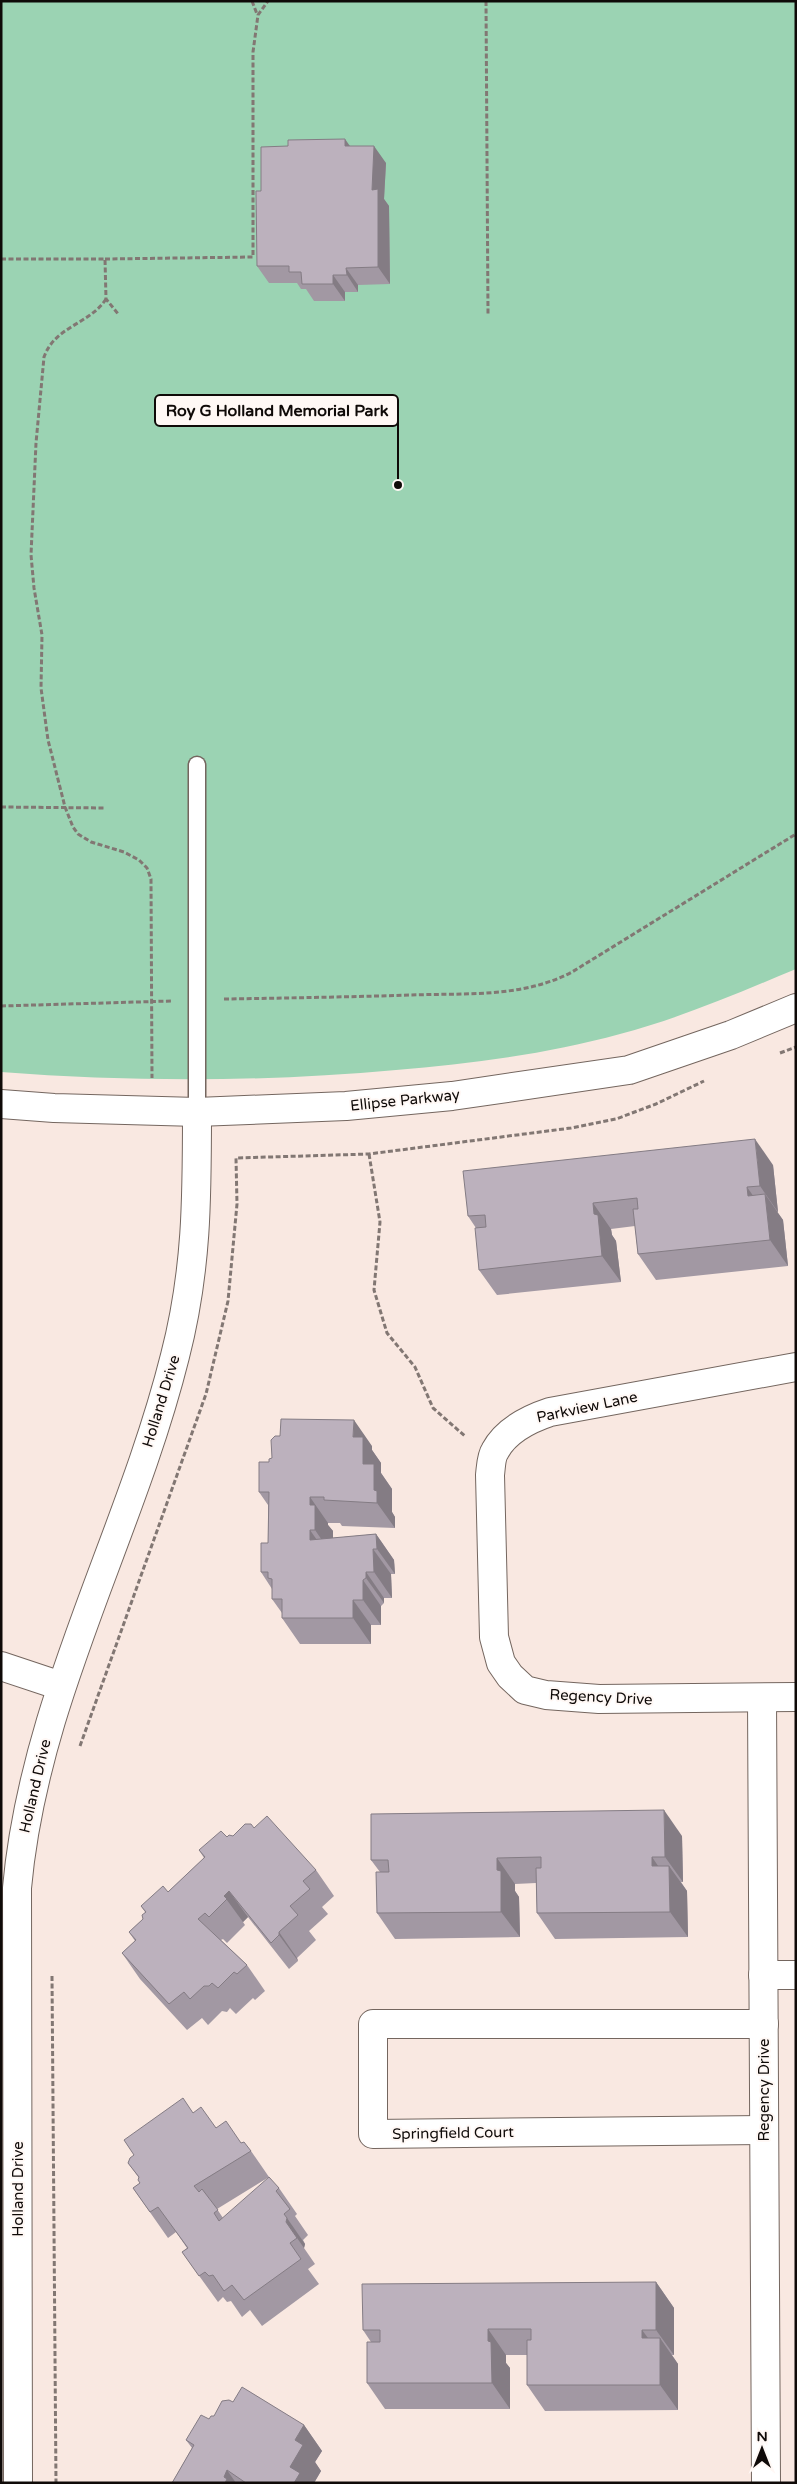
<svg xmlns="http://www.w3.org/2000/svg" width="797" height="2484" font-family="'Varela Round',sans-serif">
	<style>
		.green { fill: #9bd3b3 }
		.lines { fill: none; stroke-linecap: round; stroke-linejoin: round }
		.service-casing { stroke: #74665f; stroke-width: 19 }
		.minor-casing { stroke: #74665f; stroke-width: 30 }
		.path { stroke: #827773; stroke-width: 3; stroke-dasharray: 5 2.5; stroke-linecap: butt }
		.service { stroke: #fff; stroke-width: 16 }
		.minor { stroke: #fff; stroke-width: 28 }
		.wall { fill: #a298a3 }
		.shaded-wall { fill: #847c84 }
		.building { fill: #bcb1bd; stroke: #847c84 }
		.labels { text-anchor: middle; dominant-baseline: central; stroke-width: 4; stroke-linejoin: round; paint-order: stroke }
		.street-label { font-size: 15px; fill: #0f0a08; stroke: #fff8f5 }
		.leader { fill: none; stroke: #0f0a08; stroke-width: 2 }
		.callout-dot { fill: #0f0a08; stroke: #fff8f5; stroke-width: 2 }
		.callout { fill: #fff8f5; stroke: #0f0a08; stroke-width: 2 }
		.callout-label { font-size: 16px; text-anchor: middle; font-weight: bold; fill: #0f0a08 }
	</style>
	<rect width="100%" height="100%" fill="#f9e8e1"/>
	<path class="green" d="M1,1H796V969C738,993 681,1018 620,1034C547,1054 471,1064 396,1070C265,1082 132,1082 1,1072Z"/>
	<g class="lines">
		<defs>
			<path id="service" d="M197,765V1112"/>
			<g id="minor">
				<path d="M1,1104L54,1108L197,1112L346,1106L452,1096L629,1070L731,1035L796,1008"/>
				<path d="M796,1367L550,1412C529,1419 506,1430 495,1451C491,1457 491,1467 490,1475L494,1637L501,1663L510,1676L525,1690L546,1695L599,1699L796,1697"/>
				<path d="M1,1666L61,1686"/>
				<path d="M762,1698L766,2483"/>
				<path d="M763,1975H796"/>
				<path d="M764,2024H373V2134L764,2130"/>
				<path d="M18,2483L17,1888C34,1699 130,1536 175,1356C197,1271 197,1198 197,1112"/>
			</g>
		</defs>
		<use href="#service" class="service-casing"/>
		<use href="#minor" class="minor-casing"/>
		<g class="path">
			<path d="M252,1L257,14"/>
			<path d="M486,1L488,314"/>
			<path d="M1,259H105L106,299L119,315"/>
			<path d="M105,259L253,257V52L258,15L268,1"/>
			<path d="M106,299C90,324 55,326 44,357L36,443L31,555L34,588L42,635L41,688L48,740L65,807L73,827L78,834L91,842L124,852L139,860L147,868L151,879L152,1078"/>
			<path d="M1,807L106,808"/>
			<path d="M224,999C287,998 349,997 411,995C465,993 523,998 572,972L796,834"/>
			<path d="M1,1006L171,1001"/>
			<path d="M780,1053L796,1047"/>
			<path d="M369,1154L380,1222L374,1290L387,1333L415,1367L433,1408L466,1437"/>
			<path d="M80,1746L206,1394L228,1301L237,1204L236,1158L369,1154L571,1128L616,1119L656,1104L704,1081"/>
			<path d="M52,1976L56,2483"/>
		</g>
		<use href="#service" class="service"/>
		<use href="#minor" class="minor"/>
	</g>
	<g class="wall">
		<path d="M288,146H349L386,163L384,199L389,206L390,284L358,285V292H345V301H314L306,289H301L297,283H269L257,266L261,191Z"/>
		<path d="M773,1165L778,1212H777L783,1220L788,1266L656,1280L638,1254L635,1226L611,1229L612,1235L616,1241L621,1282L497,1295L479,1270L476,1228L468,1216Z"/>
		<path d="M372,1446V1450L381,1463V1473L392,1489V1512L395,1517V1528L342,1526L340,1523H328V1525L333,1531V1538L376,1534L394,1560L395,1574H391L392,1598H384V1603L381,1606V1625H371V1644H300L282,1618V1613L272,1599V1589L261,1572L268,1543V1505L259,1492L269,1462Z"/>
		<path d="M254,1828L316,1870L334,1896L322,1907L328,1914L309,1931L316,1940L297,1958L298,1961L289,1969L248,1917L243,1922L245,1925L227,1943L223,1939L221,1940L247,1965L265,1991L255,2000L253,1998L236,2014L230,2008L227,2012L222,2011L208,2025L202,2018L187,2030L140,1979L122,1953L135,1941L129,1932L143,1919L145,1912L141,1906L168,1892L204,1858L199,1850L227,1837L233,1836Z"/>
		<path d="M682,1836L683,1882H681L687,1891L688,1937L555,1939L537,1913L536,1883L515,1884V1891L519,1897L520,1937L395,1939L377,1913L380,1872L371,1860Z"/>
		<path d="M193,2113L241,2143L251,2151L269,2177L217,2209L223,2218L279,2188L297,2214L295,2216L308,2235L303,2240L305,2244L304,2248L315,2264L308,2269L319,2284L262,2326L250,2310L242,2317L231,2301L227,2302L223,2297L218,2302L182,2252L187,2248L176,2232L168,2238L133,2188L140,2183L139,2178L128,2163Z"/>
		<path d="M656,2282L674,2308V2355H672L678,2364V2410L545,2411L527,2385V2355H506V2363L510,2368V2409H385L367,2383L371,2342L363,2330Z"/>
		<path d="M233,2402L304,2425L322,2451L315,2462L321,2471L314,2483H172L192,2448L186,2440L209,2419L214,2416Z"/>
	</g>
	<g class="shaded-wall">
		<path d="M345,139L357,156L345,146Z"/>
		<path d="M374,146L386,163L384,199L389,206L390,284L378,267L372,190Z"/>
		<path d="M346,268L358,285V292L347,275Z"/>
		<path d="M333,275L345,292V301L333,284Z"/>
		<path d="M755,1139L773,1165L778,1212L760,1186Z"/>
		<path d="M747,1187L765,1213L748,1196Z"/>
		<path d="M765,1194L783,1220L788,1266L770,1240Z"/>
		<path d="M593,1203L611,1229L612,1235L616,1241L621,1282L602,1256L594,1214Z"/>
		<path d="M354,1420L372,1446V1450L381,1463V1473L392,1489V1512L395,1517V1528L377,1503L374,1490L363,1464L353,1437Z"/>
		<path d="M310,1497L328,1523V1525L333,1531V1556L315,1530L310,1505Z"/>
		<path d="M310,1530L328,1556L310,1540Z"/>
		<path d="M376,1534L394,1560L395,1574L377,1549Z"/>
		<path d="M373,1549L391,1574L392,1598L374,1572Z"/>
		<path d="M366,1572L384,1598V1603L366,1578Z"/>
		<path d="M363,1580L381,1606V1625L363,1600Z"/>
		<path d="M353,1600L371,1625V1644L353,1618Z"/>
		<path d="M664,1810L682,1836L683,1882L665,1857Z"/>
		<path d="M652,1857L669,1882V1866L687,1891L688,1937L670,1912L652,1866Z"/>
		<path d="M497,1858L515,1884V1891L519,1897L520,1937L501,1912L497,1870Z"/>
		<path d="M229,1891L248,1917L243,1922L224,1896Z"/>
		<path d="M279,1932L297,1958L298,1961L279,1935Z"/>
		<path d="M287,2218L305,2244L304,2248L286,2222Z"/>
		<path d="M656,2282L674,2308V2355L656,2330Z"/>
		<path d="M488,2329L506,2355V2363L510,2368V2409L492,2383L488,2341Z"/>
		<path d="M642,2330L660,2354V2338L678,2364V2410L660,2385L642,2338Z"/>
		<path d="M304,2425L322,2451L315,2462L321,2471L314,2483H294L290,2467L295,2440Z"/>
		<path d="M227,2470L236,2483H225L224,2477Z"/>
	</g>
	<g class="building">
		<path d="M345,139V146H374L372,190L378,189V267L346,268L347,275H333V284H302L301,272H289V266H257L256,191H261V147L288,146V140Z"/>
		<path d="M755,1139L760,1186L747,1187L748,1196L765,1194L770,1240L638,1254L633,1209H638L637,1198L593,1203L594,1214L598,1215L602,1256L479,1270L475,1228L486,1227L485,1215L468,1216L463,1171Z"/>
		<path d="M281,1419L354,1420L353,1437H363V1464H374V1490L377,1491V1503L324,1500V1497H310V1505H315V1530H310V1540L376,1534L377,1549H373L374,1572H366V1578L363,1580V1600H353V1618H282V1599H272V1579L268,1578V1572H261V1543H268L269,1492H259V1462H269V1459L272,1458L271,1440L275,1436H280Z"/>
		<path d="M664,1810L665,1857H652V1866H669L670,1912L537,1913L536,1868H541V1857L497,1858V1870L501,1871V1912L377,1913L376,1872H389L388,1860H371V1814Z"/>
		<path d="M267,1816L316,1870L303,1881L310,1889L290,1906L298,1915L279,1932V1935L271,1943L229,1891L224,1896L227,1899L209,1917L205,1913L198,1919L247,1965L237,1974L234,1972L218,1988L212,1983L209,1986H204L190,1999L184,1992L169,2004L122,1953L136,1940L129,1932L143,1919L142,1915L146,1912L141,1906L163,1886L168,1892L205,1857L199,1850L221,1831L227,1837L229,1835L233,1836L245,1824H251L254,1828Z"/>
		<path d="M183,2098L193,2113L201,2107L216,2128L226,2121L241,2143L244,2142L251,2151L194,2186L199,2192L202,2189L218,2210L214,2213L219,2221L269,2177L279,2188L276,2191L290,2209L284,2214L287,2218L286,2222L297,2238L290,2243L301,2259L244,2300L232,2285L224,2291L213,2275L209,2276L205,2272L199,2276L182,2252L188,2248L158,2207L150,2212L133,2188L140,2183L138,2180L139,2177L128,2163L130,2158L134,2155L124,2140Z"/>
		<path d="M656,2282V2330H642V2338H660V2385H527V2340H531V2329H488V2341L491,2342L492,2383H367V2342H380V2330H363L362,2284Z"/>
		<path d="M242,2387L304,2425L295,2440L303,2445L290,2467L300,2473L294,2483H246L227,2470L224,2477L227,2479L225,2483H172L194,2445L186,2440L201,2415L209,2419L211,2416H214L222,2401L229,2400L233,2402Z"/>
	</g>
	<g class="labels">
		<g class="street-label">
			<text transform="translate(405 1100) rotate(-6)">Ellipse Parkway</text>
			<text transform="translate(161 1401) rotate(-73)">Holland Drive</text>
			<text transform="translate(587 1407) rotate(-12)">Parkview Lane</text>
			<text transform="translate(601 1697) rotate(3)">Regency Drive</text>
			<text transform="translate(35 1786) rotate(-77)">Holland Drive</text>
			<text transform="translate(764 2090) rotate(-90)">Regency Drive</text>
			<text transform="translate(453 2133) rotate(-1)">Springfield Court</text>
			<text transform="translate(18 2189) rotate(-90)">Holland Drive</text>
		</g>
	</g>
	<path class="leader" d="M398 485L398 410"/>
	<circle class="callout-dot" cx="398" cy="485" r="5"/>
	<rect class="callout" x="155" y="395" width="243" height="31" rx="5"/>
	<g class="callout-label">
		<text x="277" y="416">Roy G Holland Memorial Park</text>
	</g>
	<rect width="797" height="2484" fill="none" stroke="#0f0a08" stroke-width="5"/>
	<g transform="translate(762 2449)" stroke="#fff8f5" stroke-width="4" paint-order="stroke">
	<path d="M0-4L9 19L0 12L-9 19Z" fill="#0f0a08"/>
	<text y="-8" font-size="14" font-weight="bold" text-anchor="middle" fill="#0f0a08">N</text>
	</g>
</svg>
